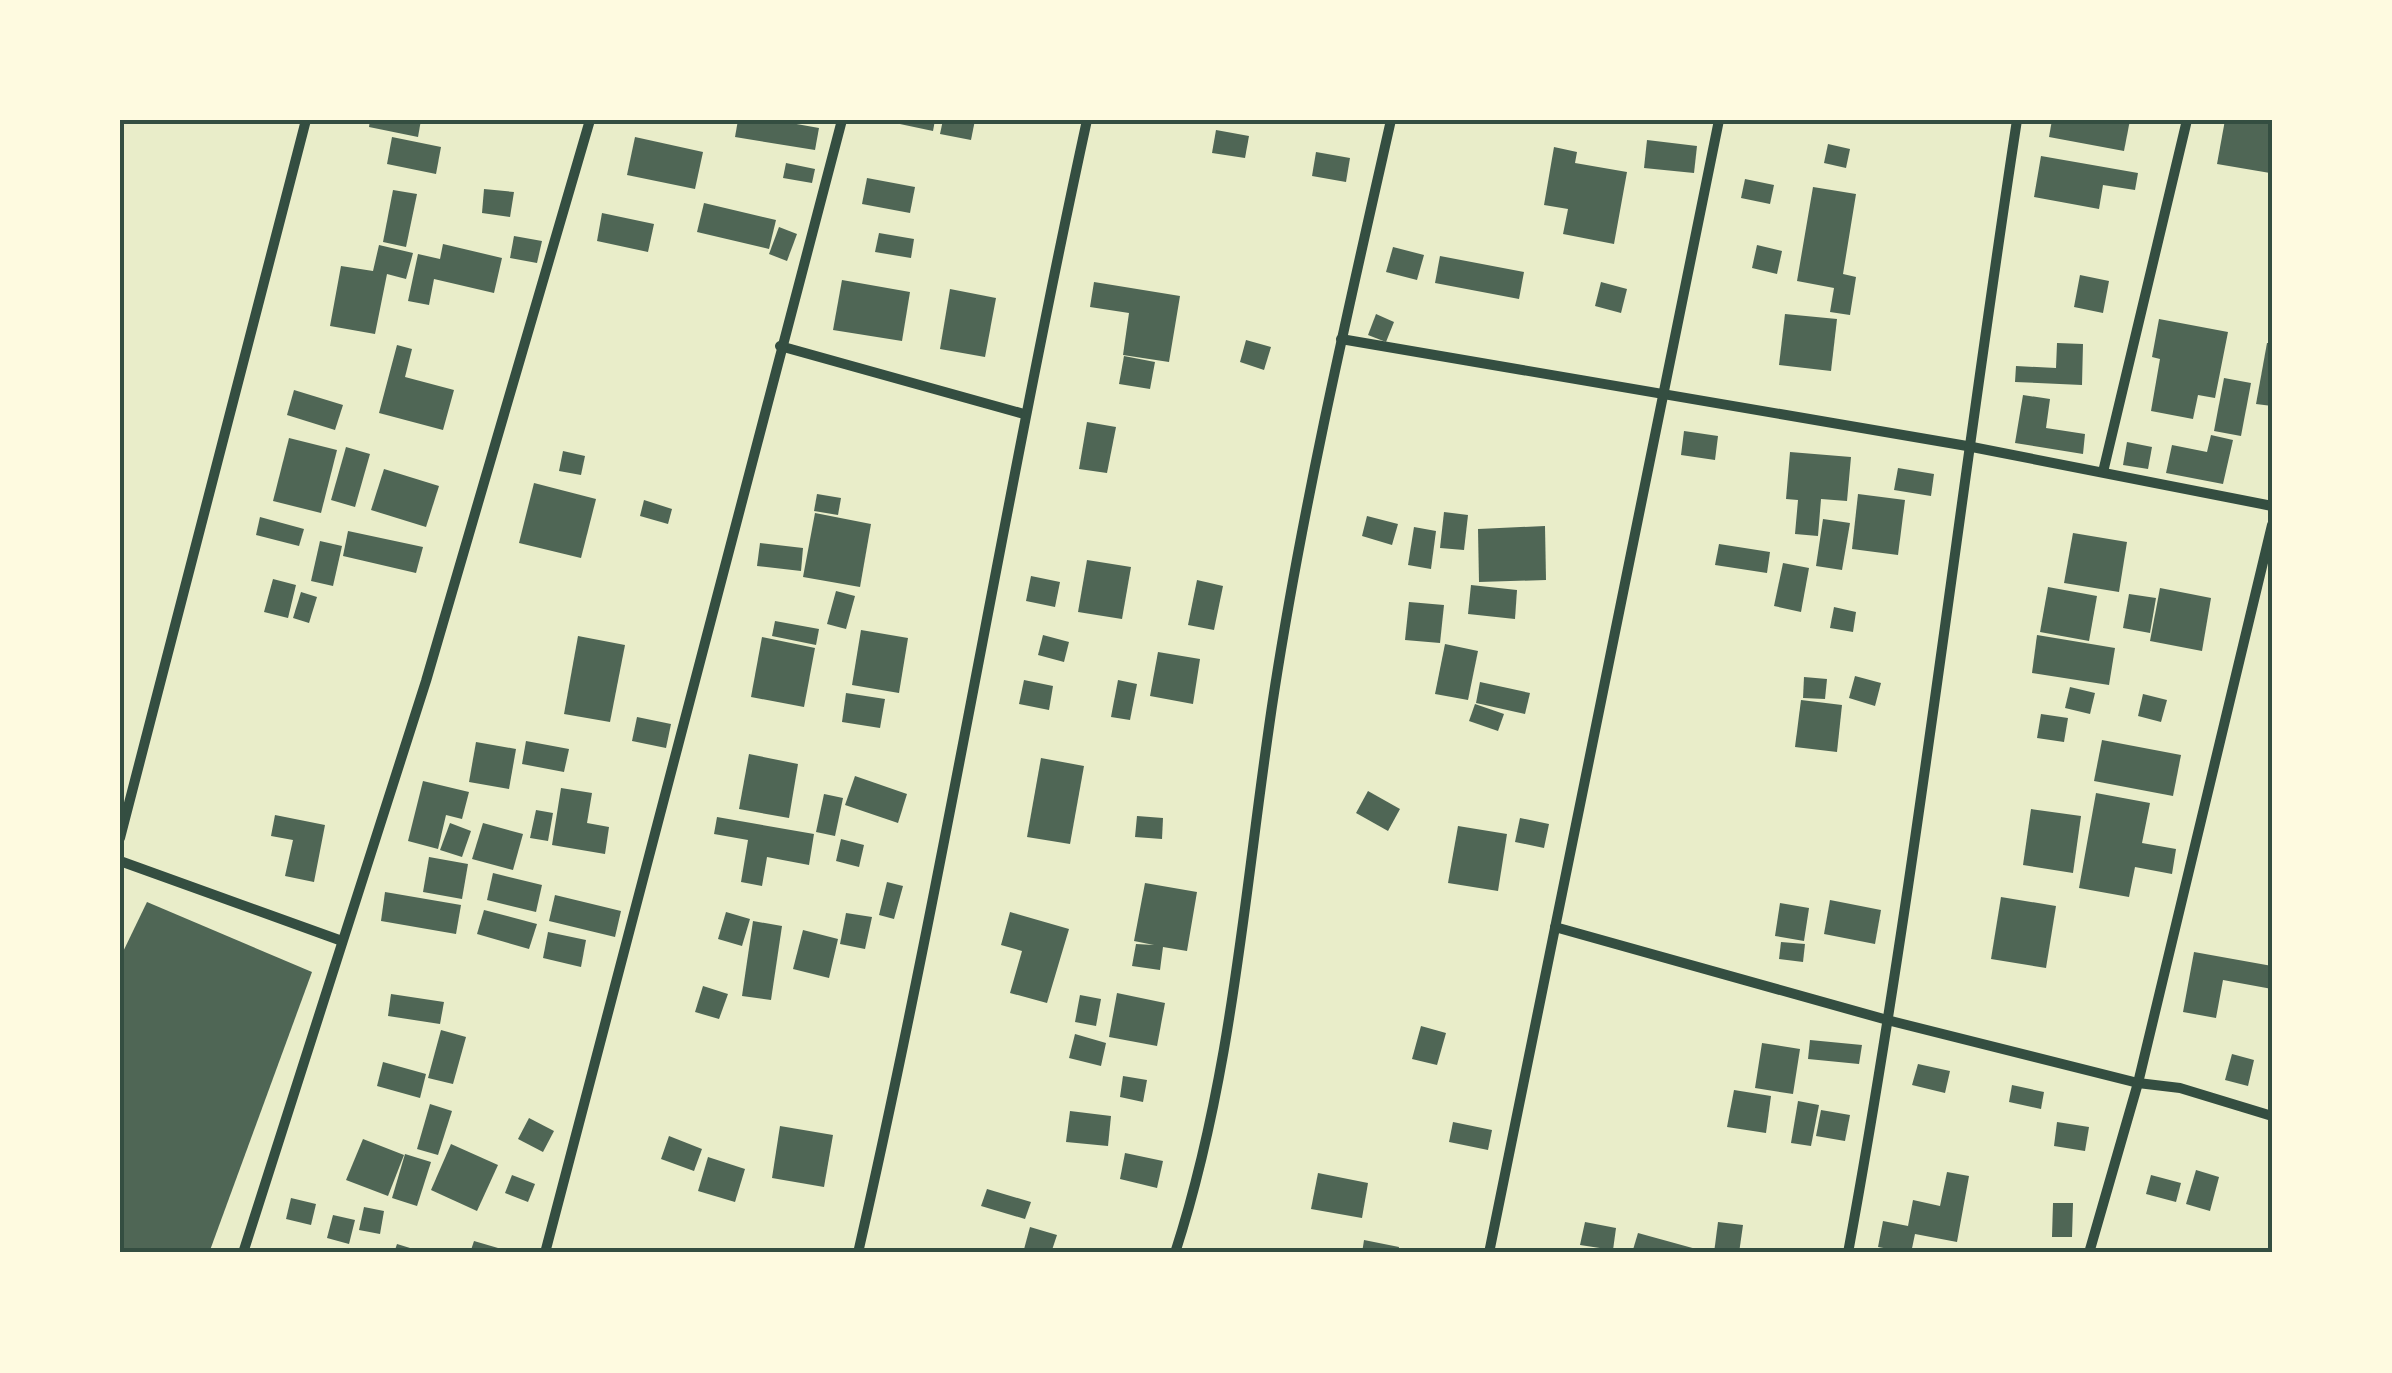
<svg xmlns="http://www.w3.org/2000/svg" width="2392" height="1373" font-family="Karla,sans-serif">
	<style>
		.building { fill: #4f6655 }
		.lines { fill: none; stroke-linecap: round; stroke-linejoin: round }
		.minor { stroke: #344e41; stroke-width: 10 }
		.neatline { fill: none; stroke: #344e41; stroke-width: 4 }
	</style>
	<rect width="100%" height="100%" fill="#e9edc9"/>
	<g class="building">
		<path d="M370,120H421L418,137L369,127Z"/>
		<path d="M738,120H774L819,128L815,150L735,137Z"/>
		<path d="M881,120H935L933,131Z"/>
		<path d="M943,120H975L971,140L940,134Z"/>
		<path d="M2052,120H2130L2124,151L2049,137Z"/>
		<path d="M2225,120H2272L2270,173L2217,164Z"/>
		<path d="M1216,130L1249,136L1245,158L1212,153Z"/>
		<path d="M392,137L441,147L436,174L387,164Z"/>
		<path d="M635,137L703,152L695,189L627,175Z"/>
		<path d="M1647,140L1697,146L1694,173L1644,168Z"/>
		<path d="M1828,144L1850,149L1846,168L1824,163Z"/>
		<path d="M1554,147L1577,152L1575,163L1627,172L1614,244L1563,234L1568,209L1544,205Z"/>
		<path d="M1316,152L1350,158L1346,182L1312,176Z"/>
		<path d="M2041,156L2138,173L2135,190L2103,185L2099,209L2034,197Z"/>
		<path d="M786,163L815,169L812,183L783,178Z"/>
		<path d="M867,178L915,187L910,213L862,204Z"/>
		<path d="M1745,179L1774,185L1770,204L1741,198Z"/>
		<path d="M1813,187L1856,194L1843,274L1856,277L1850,315L1830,312L1834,288L1797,281Z"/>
		<path d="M484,189L514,192L510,217L482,213Z"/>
		<path d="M393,190L417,194L406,247L383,242Z"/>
		<path d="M704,203L776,220L769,249L697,232Z"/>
		<path d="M602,213L654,224L648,252L597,241Z"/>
		<path d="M779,227L797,234L787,261L769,254Z"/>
		<path d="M879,233L914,239L911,258L875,252Z"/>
		<path d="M514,236L542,241L537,263L510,258Z"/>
		<path d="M443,244L502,258L494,293L434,279L429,305L408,301L418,254L440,259Z"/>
		<path d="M379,245L413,253L406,279L387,274L375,334L330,326L341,266L373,271Z"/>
		<path d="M1757,245L1782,251L1777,274L1752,268Z"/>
		<path d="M1393,247L1424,255L1417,280L1386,272Z"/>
		<path d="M1440,256L1524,272L1519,299L1435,283Z"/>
		<path d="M2080,275L2109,281L2103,313L2074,307Z"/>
		<path d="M842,280L910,292L902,341L833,330Z"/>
		<path d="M1094,282L1180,296L1169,362L1123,355L1129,313L1090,307Z"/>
		<path d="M1601,282L1627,289L1621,313L1595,306Z"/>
		<path d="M950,289L996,298L985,357L940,349Z"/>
		<path d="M1376,314L1394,322L1386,342L1368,335Z"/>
		<path d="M1785,314L1837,319L1831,371L1779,365Z"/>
		<path d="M2159,319L2228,332L2215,398L2198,395L2193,419L2151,411L2160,359L2152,357Z"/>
		<path d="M1246,340L1271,347L1264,370L1240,362Z"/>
		<path d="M2057,343L2083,344L2082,385L2015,382L2016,366L2056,368Z"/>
		<path d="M2267,343H2272V406L2256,404Z"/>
		<path d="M397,345L412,349L405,377L454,390L443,430L379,413Z"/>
		<path d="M1124,356L1155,362L1150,389L1119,384Z"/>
		<path d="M2224,378L2251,383L2241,436L2214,431Z"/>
		<path d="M294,390L343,405L335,430L287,415Z"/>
		<path d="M2023,395L2050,399L2046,428L2085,434L2083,454L2015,443Z"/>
		<path d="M1087,422L1116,427L1107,473L1079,469Z"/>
		<path d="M1684,431L1718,436L1715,460L1681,455Z"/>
		<path d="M2211,435L2233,440L2223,484L2166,473L2172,445L2207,452Z"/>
		<path d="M289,438L337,450L321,513L273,501Z"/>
		<path d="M2127,442L2152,447L2148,469L2123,465Z"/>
		<path d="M346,447L370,454L355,507L331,500Z"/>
		<path d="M563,451L585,456L581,475L559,471Z"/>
		<path d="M1790,452L1851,457L1847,501L1821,499L1818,536L1795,534L1798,500L1786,499Z"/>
		<path d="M1898,468L1934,474L1931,496L1894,490Z"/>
		<path d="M384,469L439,486L426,527L371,510Z"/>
		<path d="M534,483L596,499L581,558L519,543Z"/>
		<path d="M817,494L841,498L838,515L814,511Z"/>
		<path d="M1858,494L1905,500L1898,555L1852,549Z"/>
		<path d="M644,500L672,509L668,524L640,516Z"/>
		<path d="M1444,512L1468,515L1464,550L1440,548Z"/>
		<path d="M815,513L871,524L860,587L803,577Z"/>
		<path d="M1367,516L1398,524L1392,545L1362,536Z"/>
		<path d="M260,517L304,529L299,546L256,535Z"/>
		<path d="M1823,519L1850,523L1842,570L1816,566Z"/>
		<path d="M1545,526L1546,580L1479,582L1478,529Z"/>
		<path d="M1414,527L1436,531L1431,569L1408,565Z"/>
		<path d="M348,531L423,547L416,573L343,556Z"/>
		<path d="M2073,533L2127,542L2119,592L2064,583Z"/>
		<path d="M320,541L342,546L333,586L311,581Z"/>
		<path d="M760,543L803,548L801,571L757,566Z"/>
		<path d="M1719,544L1770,552L1767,573L1715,565Z"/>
		<path d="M1087,560L1131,567L1122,619L1078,612Z"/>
		<path d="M1783,563L1809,568L1801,612L1774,606Z"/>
		<path d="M1031,576L1060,582L1055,607L1026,601Z"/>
		<path d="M273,579L296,585L288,618L264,612Z"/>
		<path d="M1197,580L1223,586L1214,630L1188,625Z"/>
		<path d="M1471,585L1517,590L1515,619L1468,614Z"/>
		<path d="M2048,587L2097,596L2089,641L2040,632Z"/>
		<path d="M2160,588L2211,598L2202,651L2150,641Z"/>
		<path d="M836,591L855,596L846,629L827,624Z"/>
		<path d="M301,592L317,597L309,623L293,618Z"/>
		<path d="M2129,594L2156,598L2150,633L2123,628Z"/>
		<path d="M1409,602L1444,605L1440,643L1405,640Z"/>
		<path d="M1834,607L1856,612L1853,632L1830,628Z"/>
		<path d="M775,621L819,629L816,645L772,636Z"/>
		<path d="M861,630L908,638L899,693L852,685Z"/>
		<path d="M1043,635L1069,642L1064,662L1038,655Z"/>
		<path d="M2037,635L2115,648L2109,685L2032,673Z"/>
		<path d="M578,636L625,645L610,722L564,714Z"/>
		<path d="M762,637L815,648L804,707L751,697Z"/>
		<path d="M1445,644L1478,651L1468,700L1435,694Z"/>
		<path d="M1158,652L1200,659L1193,704L1150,696Z"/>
		<path d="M1855,676L1881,683L1875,706L1849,698Z"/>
		<path d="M1804,677L1827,679L1825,699L1803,698Z"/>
		<path d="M1024,680L1053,686L1049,710L1019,704Z"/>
		<path d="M1118,680L1137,684L1130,720L1111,717Z"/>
		<path d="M1480,682L1530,693L1525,714L1476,703Z"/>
		<path d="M2070,687L2095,693L2090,714L2065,708Z"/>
		<path d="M846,693L885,699L880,728L842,722Z"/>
		<path d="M2143,694L2167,700L2161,722L2138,716Z"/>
		<path d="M1801,700L1842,705L1837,752L1795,747Z"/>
		<path d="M1475,704L1504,714L1498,731L1469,721Z"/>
		<path d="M2041,714L2068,718L2064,742L2037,738Z"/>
		<path d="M637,717L671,724L666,748L632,741Z"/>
		<path d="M2102,740L2181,755L2173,796L2094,781Z"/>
		<path d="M526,741L569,749L564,772L522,764Z"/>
		<path d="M476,742L516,749L509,789L469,782Z"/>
		<path d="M749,754L798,764L789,818L739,809Z"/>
		<path d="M1041,758L1084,766L1070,844L1027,837Z"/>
		<path d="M855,776L907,794L898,823L845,805Z"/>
		<path d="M423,781L469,792L462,819L446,815L438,849L408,841Z"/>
		<path d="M561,788L592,793L587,823L609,827L605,854L552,845Z"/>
		<path d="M1368,791L1400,809L1388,831L1356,813Z"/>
		<path d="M2096,793L2150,803L2142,843L2176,849L2172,874L2135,867L2129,897L2079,888Z"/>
		<path d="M824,794L843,798L835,836L816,832Z"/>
		<path d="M2031,809L2081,816L2073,873L2023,865Z"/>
		<path d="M536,810L553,813L548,841L530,838Z"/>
		<path d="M275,815L325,825L314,882L285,876L293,840L271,836Z"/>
		<path d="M1137,816L1163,818L1162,839L1135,837Z"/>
		<path d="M717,817L814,834L809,865L767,857L762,886L741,882L748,840L714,834Z"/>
		<path d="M1520,818L1549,824L1544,848L1515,842Z"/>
		<path d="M450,823L471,831L462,857L440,850Z"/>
		<path d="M483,823L523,834L513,870L472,859Z"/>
		<path d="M1458,826L1507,834L1498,891L1448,883Z"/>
		<path d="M841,839L864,845L859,867L836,861Z"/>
		<path d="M429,857L468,864L462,899L423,892Z"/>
		<path d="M493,873L542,885L536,912L487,900Z"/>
		<path d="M887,882L903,886L894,919L879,915Z"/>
		<path d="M1145,883L1197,892L1187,951L1163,947L1160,970L1132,966L1136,944L1154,945L1134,941Z"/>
		<path d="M385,892L461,905L456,934L381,921Z"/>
		<path d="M555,895L621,911L615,937L549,921Z"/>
		<path d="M2001,897L2056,906L2046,968L1991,959Z"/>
		<path d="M1830,900L1881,910L1875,944L1824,934Z"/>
		<path d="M147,902L312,972L209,1253H120V958Z"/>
		<path d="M1780,903L1809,908L1804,941L1775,936Z"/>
		<path d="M484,910L537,924L529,949L477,934Z"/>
		<path d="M726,912L750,919L742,946L718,939Z"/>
		<path d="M1010,912L1069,929L1047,1003L1010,993L1022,951L1001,945Z"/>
		<path d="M846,913L872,917L865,949L840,944Z"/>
		<path d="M753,921L782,926L771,1000L742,996Z"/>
		<path d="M803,930L838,939L829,978L793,969Z"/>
		<path d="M548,932L586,940L581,967L543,958Z"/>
		<path d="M1781,942L1805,944L1803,962L1779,959Z"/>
		<path d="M2194,952L2272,966V989L2223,980L2216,1018L2183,1012Z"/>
		<path d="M703,986L728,994L719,1019L695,1012Z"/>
		<path d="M1117,993L1165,1003L1157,1046L1109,1037Z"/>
		<path d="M391,994L444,1002L440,1024L388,1016Z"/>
		<path d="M1080,995L1101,999L1096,1026L1075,1022Z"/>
		<path d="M1421,1026L1446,1033L1437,1065L1412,1059Z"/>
		<path d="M441,1030L466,1037L453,1084L428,1078Z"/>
		<path d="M1075,1034L1106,1043L1101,1066L1069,1058Z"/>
		<path d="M1810,1040L1862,1045L1859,1064L1808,1059Z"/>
		<path d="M1762,1043L1800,1049L1793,1094L1755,1088Z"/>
		<path d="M2232,1054L2254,1060L2248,1086L2225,1080Z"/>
		<path d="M383,1062L426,1074L420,1098L377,1086Z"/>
		<path d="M1918,1064L1950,1071L1945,1093L1912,1085Z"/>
		<path d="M1123,1076L1147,1080L1143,1102L1120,1097Z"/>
		<path d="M2012,1085L2044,1092L2041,1109L2009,1102Z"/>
		<path d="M1734,1090L1771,1096L1766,1133L1727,1127Z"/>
		<path d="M1798,1101L1819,1105L1811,1146L1791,1143Z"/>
		<path d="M430,1104L452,1111L438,1155L417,1149Z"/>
		<path d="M1821,1110L1850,1115L1845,1141L1816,1136Z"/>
		<path d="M1070,1111L1111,1116L1108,1146L1066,1142Z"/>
		<path d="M529,1118L554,1131L543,1152L518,1139Z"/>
		<path d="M1453,1122L1492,1130L1488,1150L1449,1142Z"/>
		<path d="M2057,1122L2089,1127L2085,1151L2054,1146Z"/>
		<path d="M780,1126L833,1135L824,1187L772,1178Z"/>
		<path d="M669,1136L702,1149L694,1171L661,1159Z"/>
		<path d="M363,1139L404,1155L388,1196L346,1180Z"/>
		<path d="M451,1144L498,1165L477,1211L431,1190Z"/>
		<path d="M1125,1153L1163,1161L1157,1188L1120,1179Z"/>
		<path d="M405,1154L431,1162L417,1206L392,1198Z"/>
		<path d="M708,1157L745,1169L735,1202L698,1191Z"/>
		<path d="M2196,1170L2219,1177L2210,1211L2186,1204Z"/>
		<path d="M1947,1172L1969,1176L1957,1242L1915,1234L1911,1253L1878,1247L1883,1221L1908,1226L1913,1200L1940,1206Z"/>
		<path d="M1318,1173L1368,1183L1362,1218L1311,1209Z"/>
		<path d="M512,1175L535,1184L528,1202L505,1193Z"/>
		<path d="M2151,1175L2181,1183L2176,1202L2146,1194Z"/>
		<path d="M987,1189L1031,1202L1025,1219L981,1206Z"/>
		<path d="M291,1198L316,1204L311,1225L286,1219Z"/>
		<path d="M2053,1203H2073L2072,1237H2052Z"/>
		<path d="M364,1207L384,1211L380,1234L359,1230Z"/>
		<path d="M333,1215L355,1220L349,1244L327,1238Z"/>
		<path d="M1585,1222L1616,1228L1613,1250L1580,1245Z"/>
		<path d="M1718,1222L1743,1225L1739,1253H1714Z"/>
		<path d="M1030,1227L1057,1235L1051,1253H1023Z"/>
		<path d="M1638,1233L1707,1252V1253H1632Z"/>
		<path d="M1364,1240L1399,1247L1398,1253H1362Z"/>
		<path d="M474,1241L512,1252V1253H470Z"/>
		<path d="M397,1244L423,1252V1253H394Z"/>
	</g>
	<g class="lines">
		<g class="minor">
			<path d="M1341,339L1967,446L2272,506"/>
			<path d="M780,346L1024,414"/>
			<path d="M2103,472L2187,120"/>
			<path d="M120,838L306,120"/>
			<path d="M120,861L342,941"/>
			<path d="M1555,927L1891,1021L2138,1083L2180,1088L2272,1116"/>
			<path d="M243,1253L426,681L590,120"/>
			<path d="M545,1253L842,120"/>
			<path d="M858,1253C944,877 1005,496 1087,120"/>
			<path d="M1175,1253C1234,1071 1245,881 1274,693C1304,500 1348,310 1391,120"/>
			<path d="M1489,1253L1719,120"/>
			<path d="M1848,1253C1917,877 1959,497 2017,120"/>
			<path d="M2089,1253L2138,1083L2272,525"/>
		</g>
	</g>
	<rect width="2392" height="1373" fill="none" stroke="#fefae0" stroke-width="245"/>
	<rect x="122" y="122" width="2148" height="1128" class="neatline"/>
</svg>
